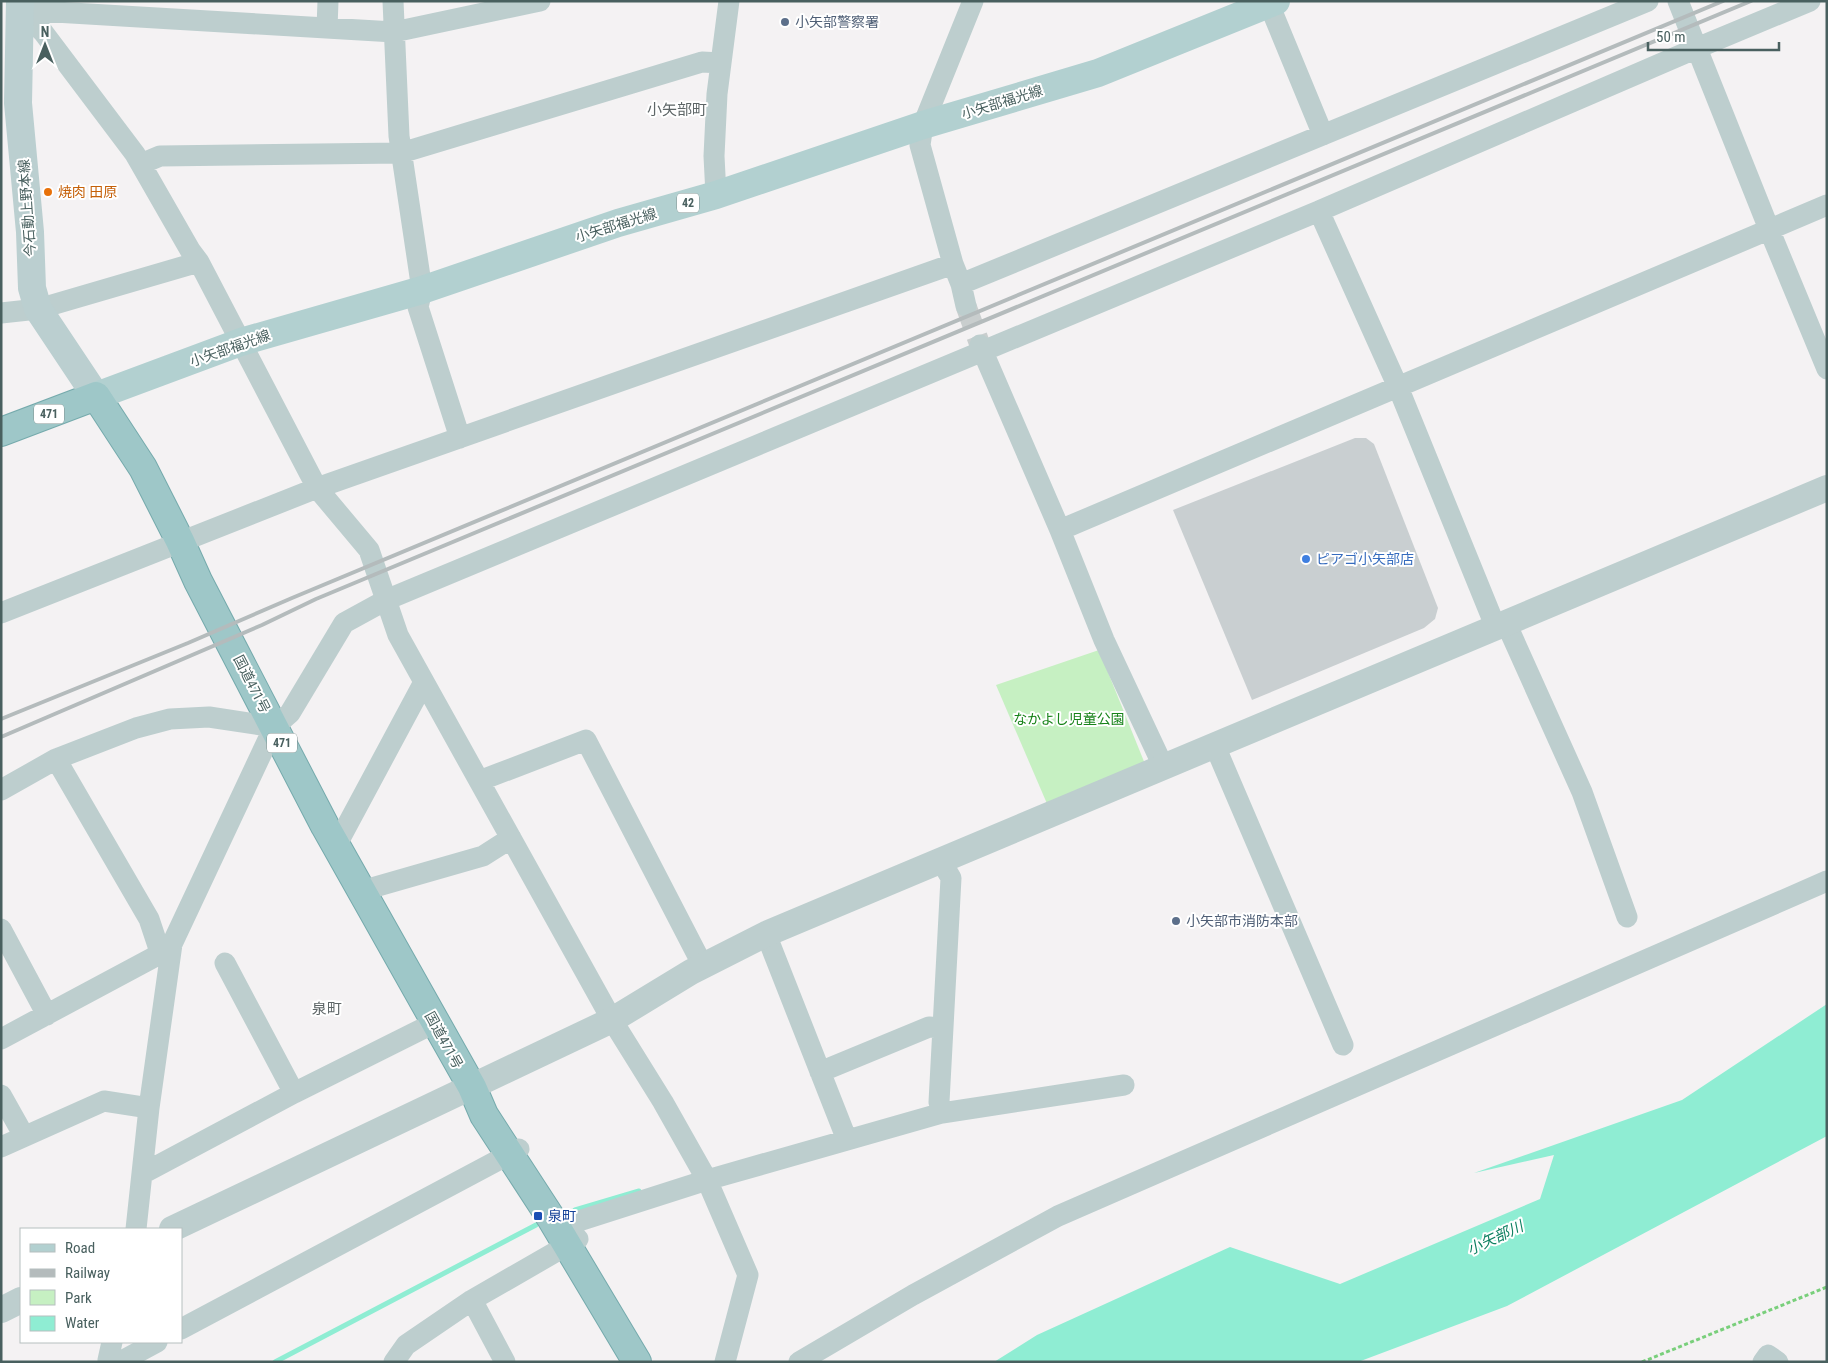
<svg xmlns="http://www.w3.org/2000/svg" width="1828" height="1363" viewBox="0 0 1828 1363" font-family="'Roboto Condensed','Noto Sans JP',sans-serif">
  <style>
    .green { fill: #c6f0c2 }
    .water { fill: #8fedd3 }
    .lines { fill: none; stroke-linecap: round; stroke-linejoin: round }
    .stream { stroke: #8fedd3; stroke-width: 5 }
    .building { fill: #c9cfd1 }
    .minor-tunnel { stroke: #c9cece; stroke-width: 21; stroke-dasharray: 21 11; stroke-linecap: butt }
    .trunk-casing { stroke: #75aaac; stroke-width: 30 }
    .path { stroke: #79cf7b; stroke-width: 3; stroke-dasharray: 4 2.5; stroke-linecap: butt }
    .minor { stroke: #bdcece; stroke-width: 21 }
    .tertiary { stroke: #bdcece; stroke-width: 26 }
    .secondary { stroke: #bbcfd0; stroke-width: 28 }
    .primary { stroke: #b2d0d0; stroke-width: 28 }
    .trunk { stroke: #9ec7c8; stroke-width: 28 }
    .rail { stroke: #b4bbbc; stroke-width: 4 }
    .service-dot { fill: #5c6f8a; stroke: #fff; stroke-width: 2 }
    .food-dot { fill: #e8710a; stroke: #fff; stroke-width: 2 }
    .shop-dot { fill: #3f7fe0; stroke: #fff; stroke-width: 2 }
    .transit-dot { fill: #1a4fb4; stroke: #fff; stroke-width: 2 }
    .labels { text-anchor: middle; stroke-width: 4; stroke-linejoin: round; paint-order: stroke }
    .shield { fill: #fff; stroke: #80908f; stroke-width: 1 }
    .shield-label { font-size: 12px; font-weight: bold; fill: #49605f }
    .service-label { font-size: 14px; fill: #4e5e75; stroke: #fff; text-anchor: start }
    .street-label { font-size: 14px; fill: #49605f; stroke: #fff }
    .food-label { font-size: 14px; fill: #c56008; stroke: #fff; text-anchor: start }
    .shop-label { font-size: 14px; fill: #366cbe; stroke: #fff; text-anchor: start }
    .park-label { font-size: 14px; fill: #178319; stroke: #fff }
    .transit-label { font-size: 14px; fill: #164399; stroke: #fff; text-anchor: start }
    .neighbourhood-label { font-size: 15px; fill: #5e6667; stroke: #fff }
    .water-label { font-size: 15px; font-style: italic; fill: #0e8061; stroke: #fff }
  </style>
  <rect width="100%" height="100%" fill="#f4f2f3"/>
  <path class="green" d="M1099 650 1145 764 1048 806 996 685Z"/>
  <path class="water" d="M1827 1004V1136L1507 1306 1358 1362H994L1037 1335 1230 1247 1340 1284 1540 1199 1554 1155 1474 1173 1682 1100Z"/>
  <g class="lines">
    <path class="stream" d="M575 1210 639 1191
      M275 1362 536 1225"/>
  </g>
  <path class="building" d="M1355 438H1366L1374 444 1438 608 1435 619 1424 628 1252 700 1173 510Z"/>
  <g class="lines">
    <path class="minor-tunnel" d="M966 306 980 345"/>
    <g class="trunk-casing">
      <path id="trunk" d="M1 432 96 396 143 468 180 541 198 581 325 826 472 1087 484 1115 551 1218 637 1362"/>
    </g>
    <path class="path" d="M1642 1362 1827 1287"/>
    <path class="minor" d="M393 1 399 136 422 290 418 307 460 438
      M1678 1 1769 229 1827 369
      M1269 4 1323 135
      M21 10 43 32 135 154 190 250 199 262 317 488 369 550 398 635 612 1020 663 1102 707 1180 748 1275 725 1362
      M21 10 394 32 540 1
      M327 28 328 1
      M141 164 160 156 401 153 702 62 721 63
      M716 195 714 156 717 94 729 1
      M961 284 1648 1
      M966 306 961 284 953 264 920 145 923 125 973 1
      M1 313 38 309 199 262
      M980 345 1060 530 1104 640 1164 768
      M1060 530 1827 205
      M1 613 317 488 953 264
      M1506 623 1582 792 1627 917
      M1496 628 1398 387 1319 211 1697 48 1810 1
      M1215 746 1343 1045
      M479 781 586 740 703 966
      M1 790 56 759 136 728 170 719 209 717 274 727
      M336 846 424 682
      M941 861 951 878 939 1102 942 1113
      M361 891 483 856 511 838
      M1 929 47 1015
      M766 934 847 1140
      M225 963 294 1093
      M1 1039 158 955V946L149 919 56 759
      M820 1072 929 1027 942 1028
      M1 1095 24 1136
      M1 1147 104 1101 149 1108
      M142 1174 294 1093 434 1023
      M557 1228 707 1180 942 1113 1124 1085
      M136 1229 149 1108 172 944 274 727 290 713 344 623 386 600 1319 211
      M472 1300 505 1362
      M181 1329 519 1149
      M110 1362 108 1360 112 1342
      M120 1362 157 1342
      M394 1362 406 1345 472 1300 578 1239
      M799 1362 913 1295 1058 1216 1827 881
      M1763 1362 1768 1355 1778 1362"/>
    <path class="tertiary" d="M172 1229 612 1020 691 972 766 934 1827 488
      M1 1310 21 1300"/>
    <path class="secondary" d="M20 1 18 103 30 232 32 288 38 309 96 396"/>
    <path class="primary" d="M96 396 241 342 422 290 618 223 716 195 923 125 1098 73 1276 1"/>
    <use href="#trunk" class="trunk"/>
    <path class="rail" d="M1 719 188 643 292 598 1723 1
      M1 737 262 625 316 599 1751 1"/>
  </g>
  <g class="service-dot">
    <circle cx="785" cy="22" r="5"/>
    <circle cx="1176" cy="921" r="5"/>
  </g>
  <circle class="food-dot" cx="48" cy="192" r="5"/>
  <circle class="shop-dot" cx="1306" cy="559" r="5"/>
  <rect class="transit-dot" x="533" y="1211" width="10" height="10" rx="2.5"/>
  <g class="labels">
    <g class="shield">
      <rect x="677" y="193.5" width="22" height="19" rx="4"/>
      <rect x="34" y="404.5" width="30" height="19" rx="4"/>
      <rect x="267" y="733.5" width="30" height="19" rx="4"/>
    </g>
    <g class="shield-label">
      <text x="688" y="207">42</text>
      <text x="49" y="418">471</text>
      <text x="282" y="747">471</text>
    </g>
    <g class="service-label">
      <text x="795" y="27">小矢部警察署</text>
      <text x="1186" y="926">小矢部市消防本部</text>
    </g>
    <g class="street-label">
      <text transform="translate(1002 102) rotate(-17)" y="5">小矢部福光線</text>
      <text transform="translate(27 208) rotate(-94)" y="5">今石動上野本線</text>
      <text transform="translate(616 225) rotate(-17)" y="5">小矢部福光線</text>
      <text transform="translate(230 348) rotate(-19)" y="5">小矢部福光線</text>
      <text transform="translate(252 684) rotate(63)" y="5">国道471号</text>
      <text transform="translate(444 1040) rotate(61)" y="5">国道471号</text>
    </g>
    <g class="food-label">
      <text x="58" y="197">焼肉 田原</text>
    </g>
    <g class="shop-label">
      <text x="1316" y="564">ピアゴ小矢部店</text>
    </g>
    <g class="park-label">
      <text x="1069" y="724">なかよし児童公園</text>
    </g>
    <g class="transit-label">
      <text x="548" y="1221">泉町</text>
    </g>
    <g class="neighbourhood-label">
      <text x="677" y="115">小矢部町</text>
      <text x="327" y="1014">泉町</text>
    </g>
    <g class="water-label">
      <text transform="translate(1495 1238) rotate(-25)" y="5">小矢部川</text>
    </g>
  </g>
  <rect width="1828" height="1363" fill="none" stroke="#49605f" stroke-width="5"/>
  <rect x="20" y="1228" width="162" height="115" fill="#ffffff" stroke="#b6bfbf"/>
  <rect x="30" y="1244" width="25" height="8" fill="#b2d0d0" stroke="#b6bfbf"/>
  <text x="65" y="1253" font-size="15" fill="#49605f">Road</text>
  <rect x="30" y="1269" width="25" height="8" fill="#b4bbbc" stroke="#b6bfbf"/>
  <text x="65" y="1278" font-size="15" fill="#49605f">Railway</text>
  <rect x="30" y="1290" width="25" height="15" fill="#c6f0c2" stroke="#b6bfbf"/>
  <text x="65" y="1303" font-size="15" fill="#49605f">Park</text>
  <rect x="30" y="1316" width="25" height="15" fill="#8fedd3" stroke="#b6bfbf"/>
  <text x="65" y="1328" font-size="15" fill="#49605f">Water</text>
  <g transform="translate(45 45)" stroke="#ffffff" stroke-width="4" paint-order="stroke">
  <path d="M0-4L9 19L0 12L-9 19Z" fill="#49605f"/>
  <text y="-8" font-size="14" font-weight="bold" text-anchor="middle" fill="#49605f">N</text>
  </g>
  <path d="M1648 42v8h131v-8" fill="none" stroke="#49605f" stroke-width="2.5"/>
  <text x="1656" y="42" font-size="15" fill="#49605f" stroke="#ffffff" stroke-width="4" paint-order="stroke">50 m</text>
</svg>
